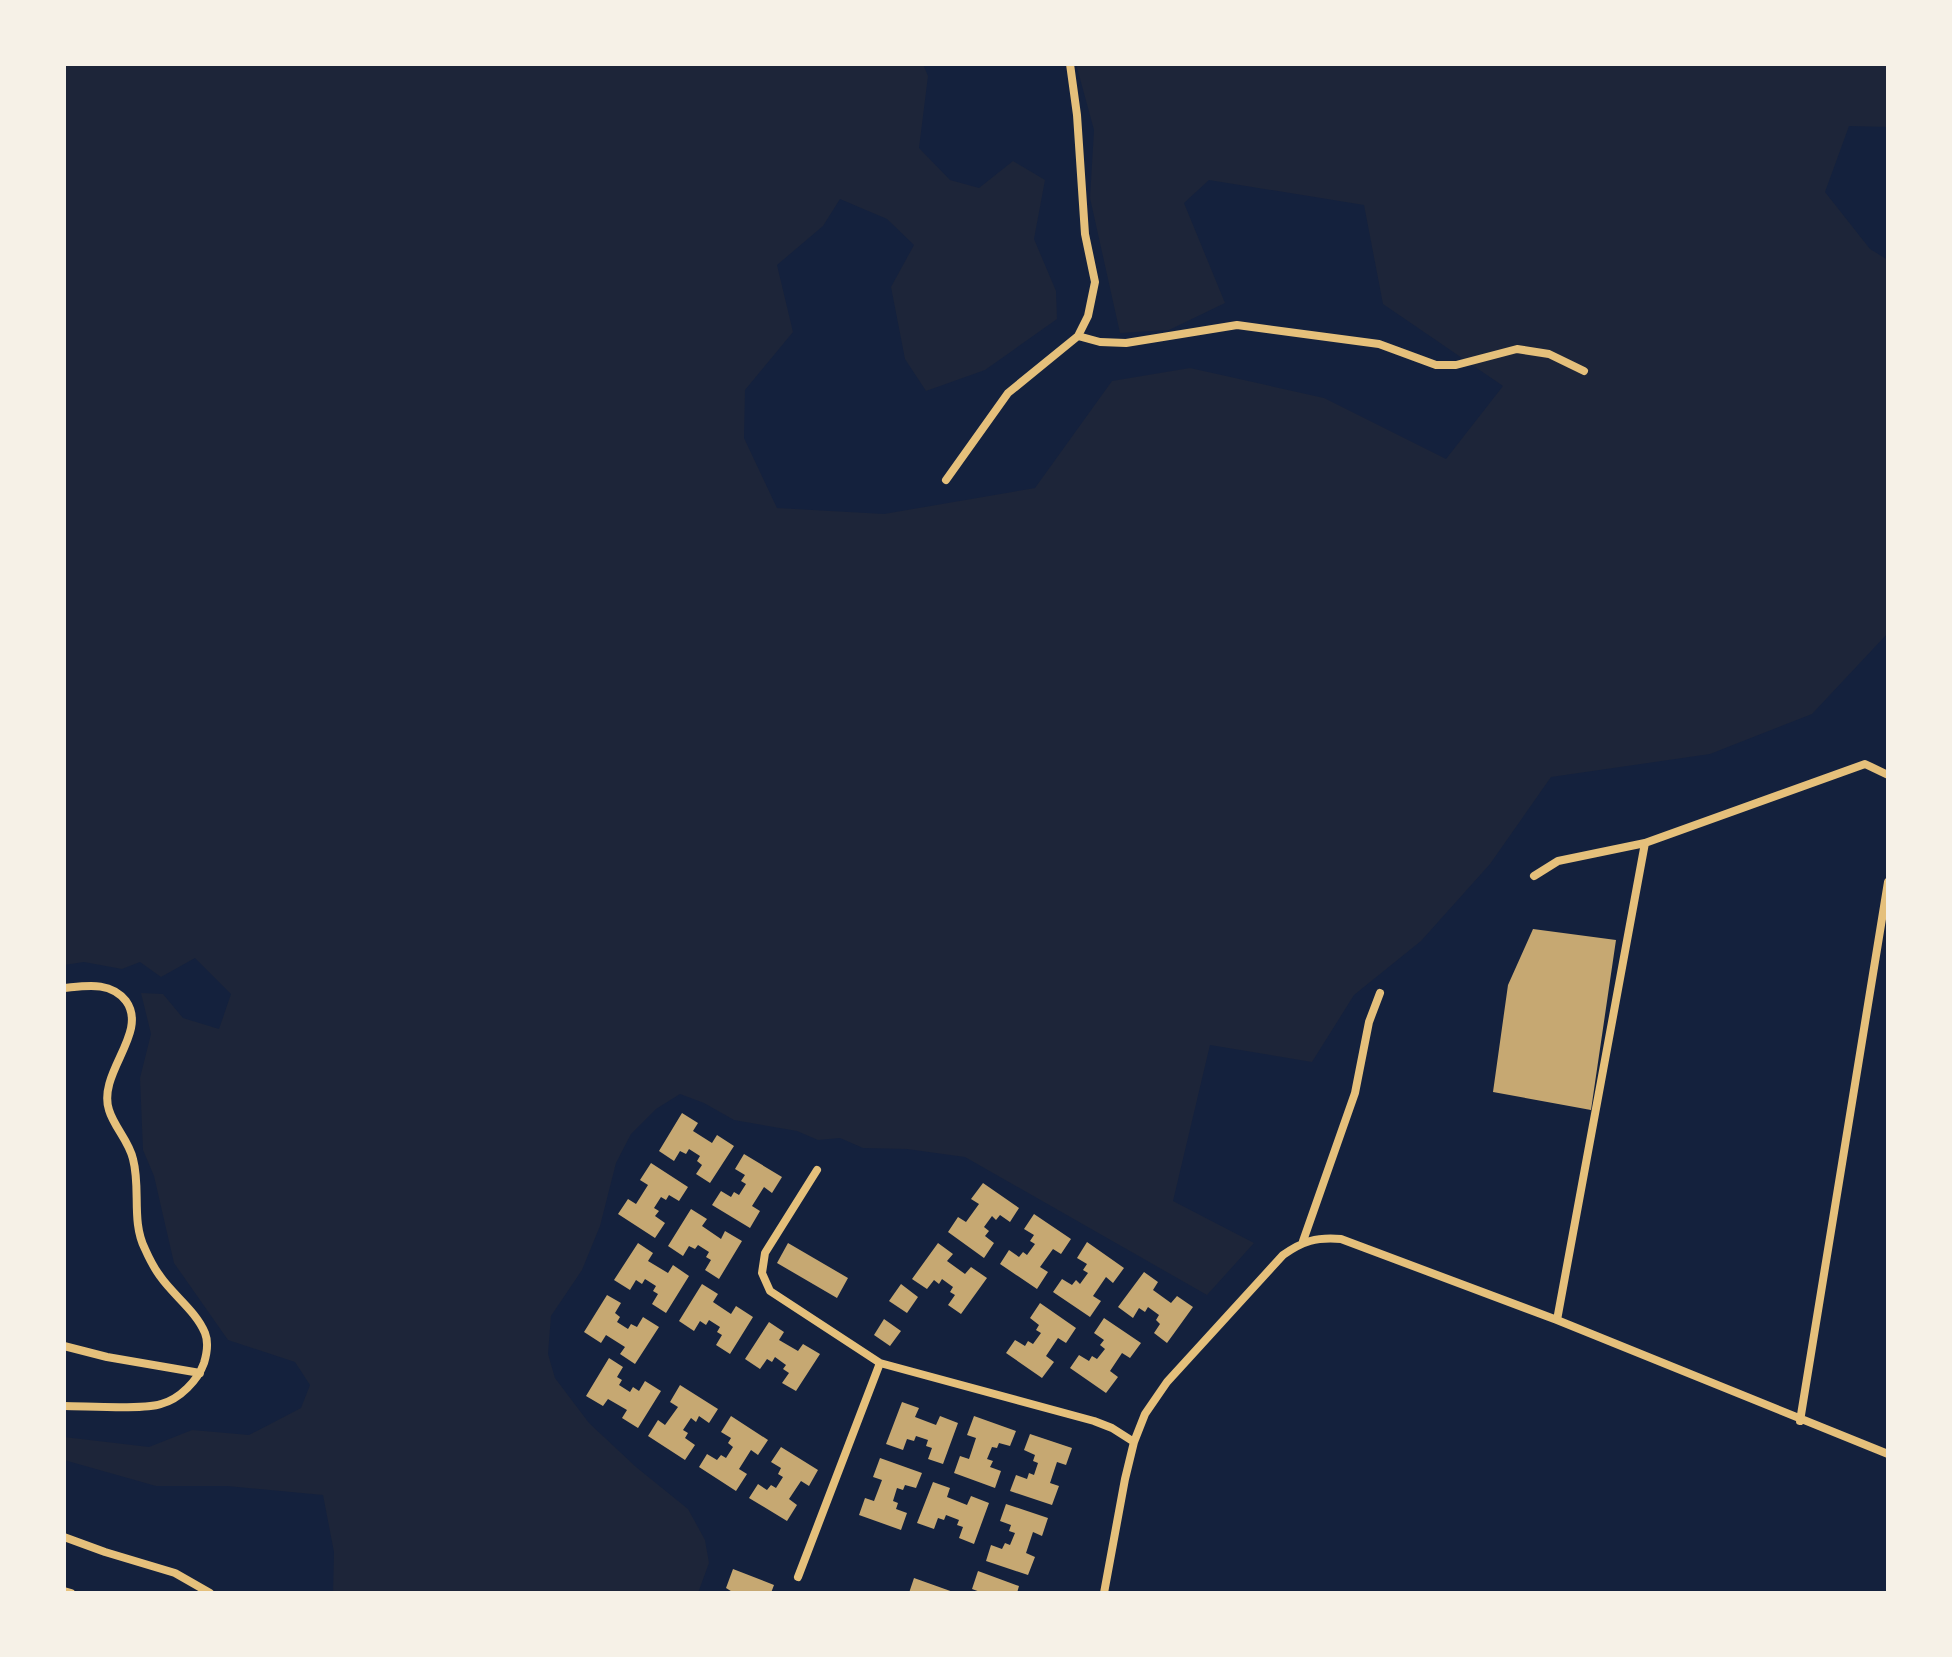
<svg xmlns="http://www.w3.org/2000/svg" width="1952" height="1657" viewBox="0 0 1952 1657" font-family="'Asap Condensed',sans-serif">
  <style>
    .green { fill: #1d2539 }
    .building { fill: #c6a872 }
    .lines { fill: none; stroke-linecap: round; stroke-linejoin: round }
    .minor { stroke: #e5c07b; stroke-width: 8 }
  </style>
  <rect width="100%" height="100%" fill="#14213d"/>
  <path class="green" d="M64 64H923L928 76 919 148 950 180 979 188 1013 161 1045 180 1034 239 1056 291 1057 319 985 370 926 391 905 359 891 287 914 245 887 219 840 199 823 226 777 265 793 332 745 390 744 438 777 508 884 514 1035 488 1112 381 1190 368 1324 398 1446 459 1503 386 1383 304 1364 205 1209 180 1184 203 1225 303 1169 330 1120 333 1090 198 1094 130 1076 64H1888V127L1849 126 1825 192 1870 249 1888 260V633L1812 714 1710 754 1551 777 1490 864 1421 941 1354 995 1312 1062 1210 1045 1173 1201 1254 1243 1207 1295 965 1157 907 1149 863 1148 840 1138 818 1140 797 1131 734 1120 704 1103 680 1094 656 1109 631 1134 616 1163 600 1226 582 1270 551 1316 548 1354 555 1378 589 1423 636 1467 688 1509 705 1540 709 1563 698 1593H333L334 1552 323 1495 227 1486H156L64 1460V1437L149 1447 192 1430 249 1435 301 1408 310 1385 295 1362 228 1340 174 1263 154 1176 143 1150 140 1078 151 1034 141 993 163 994 183 1018 219 1029 231 994 195 958 161 977 140 962 122 969 84 962 64 965Z"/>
  <path class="building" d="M1533 929 1616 940 1591 1110 1493 1092 1508 985Z
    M682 1113 698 1123 693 1131 712 1143 717 1135 734 1146 710 1183 696 1174 702 1165 697 1161 700 1156 689 1149 686 1154 680 1151 674 1161 659 1151Z
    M744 1154 782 1177 772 1193 764 1187 752 1206 760 1211 750 1228 712 1205 721 1191 731 1197 734 1192 739 1195 746 1184 741 1181 745 1175 735 1169Z
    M651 1163 688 1187 679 1201 669 1195 666 1200 661 1197 654 1208 659 1211 655 1216 665 1223 655 1238 618 1214 628 1199 636 1204 648 1185 640 1180Z
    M983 1183 1019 1208 1010 1222 1000 1215 996 1220 992 1216 984 1227 989 1231 985 1236 994 1243 984 1258 948 1232 958 1217 966 1222 979 1204 971 1199Z
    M691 1209 707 1219 702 1226 721 1239 725 1231 742 1241 719 1279 705 1270 711 1260 706 1257 709 1252 698 1245 695 1249 689 1246 683 1256 668 1246Z
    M1034 1214 1071 1239 1061 1254 1053 1249 1040 1267 1048 1272 1037 1289 1000 1264 1009 1250 1019 1257 1023 1252 1027 1255 1035 1244 1030 1241 1034 1235 1024 1229Z
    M1087 1242 1124 1268 1113 1283 1106 1277 1093 1296 1101 1301 1090 1317 1053 1292 1062 1279 1072 1285 1076 1280 1080 1284 1088 1273 1083 1270 1087 1264 1077 1258Z
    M638 1243 653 1253 648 1261 668 1273 673 1265 689 1276 666 1313 652 1304 658 1294 653 1291 656 1286 645 1279 642 1284 636 1280 630 1290 614 1280Z
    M788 1243 848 1278 837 1298 777 1263Z
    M938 1243 953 1254 947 1261 965 1274 971 1267 987 1278 961 1314 948 1305 955 1295 950 1292 953 1287 942 1279 939 1284 934 1280 927 1289 912 1279Z
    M1144 1272 1158 1282 1153 1290 1171 1303 1177 1296 1193 1307 1167 1343 1154 1333 1160 1324 1156 1320 1159 1315 1148 1307 1145 1312 1139 1308 1133 1318 1118 1307Z
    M702 1284 718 1294 713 1302 731 1314 736 1306 753 1317 730 1354 716 1345 722 1335 717 1332 720 1327 709 1320 706 1325 700 1321 694 1331 679 1321Z
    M901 1284 918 1297 907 1313 889 1301Z
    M607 1295 621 1303 615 1313 620 1317 617 1322 628 1329 631 1324 637 1327 643 1317 659 1327 635 1364 620 1354 625 1347 606 1335 601 1343 584 1332Z
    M1040 1303 1076 1328 1066 1343 1058 1338 1046 1356 1054 1362 1042 1378 1006 1353 1015 1340 1025 1346 1028 1341 1033 1344 1041 1333 1036 1330 1039 1325 1030 1318Z
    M1104 1318 1141 1343 1130 1358 1122 1353 1110 1371 1118 1377 1106 1393 1070 1368 1079 1355 1089 1361 1092 1356 1097 1359 1105 1349 1100 1345 1104 1340 1094 1333Z
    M884 1319 901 1331 890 1346 874 1335Z
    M769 1322 784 1332 779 1340 798 1351 803 1344 820 1354 796 1391 782 1383 789 1373 783 1369 786 1365 775 1357 772 1362 767 1359 760 1369 745 1359Z
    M609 1358 623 1367 617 1377 622 1380 619 1385 630 1392 633 1387 639 1391 645 1381 661 1391 638 1428 622 1418 627 1410 608 1399 603 1406 586 1396Z
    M680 1385 718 1409 709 1423 699 1416 696 1422 691 1418 683 1430 688 1433 685 1438 695 1445 685 1460 648 1436 658 1420 665 1425 678 1407 670 1402Z
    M902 1402 919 1408 915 1417 936 1425 940 1416 958 1423 943 1464 928 1459 932 1448 926 1446 928 1440 916 1436 914 1441 907 1439 903 1450 886 1444Z
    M731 1416 768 1440 758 1455 751 1450 739 1469 747 1474 736 1491 699 1467 707 1454 717 1460 721 1455 726 1458 733 1447 728 1443 731 1438 721 1432Z
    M974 1416 1016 1431 1010 1446 999 1443 997 1448 992 1447 987 1459 993 1461 990 1467 1001 1471 995 1488 954 1473 960 1456 969 1459 976 1438 967 1435Z
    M1030 1434 1072 1448 1066 1465 1057 1462 1050 1483 1059 1486 1052 1505 1010 1491 1016 1475 1027 1479 1029 1473 1034 1475 1038 1463 1033 1461 1035 1455 1024 1450Z
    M781 1447 818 1470 809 1486 801 1481 789 1499 797 1505 787 1521 749 1498 758 1484 767 1490 771 1485 776 1488 783 1477 778 1474 781 1468 771 1462Z
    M880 1458 922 1473 916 1488 905 1485 903 1490 897 1488 893 1501 898 1503 896 1509 907 1513 901 1530 859 1515 865 1498 874 1501 882 1480 873 1477Z
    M933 1482 950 1488 947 1497 967 1505 971 1496 989 1503 974 1544 959 1538 963 1527 957 1525 959 1520 946 1515 944 1520 938 1518 934 1529 917 1523Z
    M1006 1504 1048 1518 1042 1536 1033 1532 1026 1553 1035 1557 1028 1575 986 1561 991 1545 1002 1549 1005 1543 1010 1545 1015 1533 1009 1531 1011 1525 1000 1521Z
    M733 1569 774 1585 771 1593H734L726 1588Z
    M978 1571 1019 1586 1017 1593H983L972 1589Z
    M914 1578 956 1593H909Z"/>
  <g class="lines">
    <path class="minor" d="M1078 336 1100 342 1126 343 1237 325 1379 344 1436 365H1456L1517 349 1549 354 1584 371
      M946 480 1008 393 1078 336 1088 316 1095 282 1085 234 1077 115 1070 64
      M1534 876 1558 861 1645 843 1865 764 1888 775
      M64 988C86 986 110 981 126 1001 149 1033 97 1073 109 1110 114 1127 129 1141 133 1159 141 1189 131 1221 145 1249 149 1258 154 1268 160 1276 173 1295 196 1311 205 1333 209 1343 207 1353 204 1363 198 1380 180 1399 161 1404 143 1410 86 1406 64 1406
      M817 1170 765 1253 762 1273 770 1291 880 1363 1094 1421 1112 1428 1134 1442
      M1303 1241 1355 1093 1369 1022 1380 993
      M1557 1320 1645 843
      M64 1346 107 1357 200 1373
      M1800 1421 1888 882
      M64 1537 105 1552 175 1573 210 1593
      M798 1577 880 1363
      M64 1591 71 1593
      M1104 1593 1125 1479 1134 1442 1145 1414 1167 1382 1283 1255C1303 1241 1316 1237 1341 1239L1557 1320 1888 1454"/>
  </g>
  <rect width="1952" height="1657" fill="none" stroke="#f6f1e7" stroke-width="132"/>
</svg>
